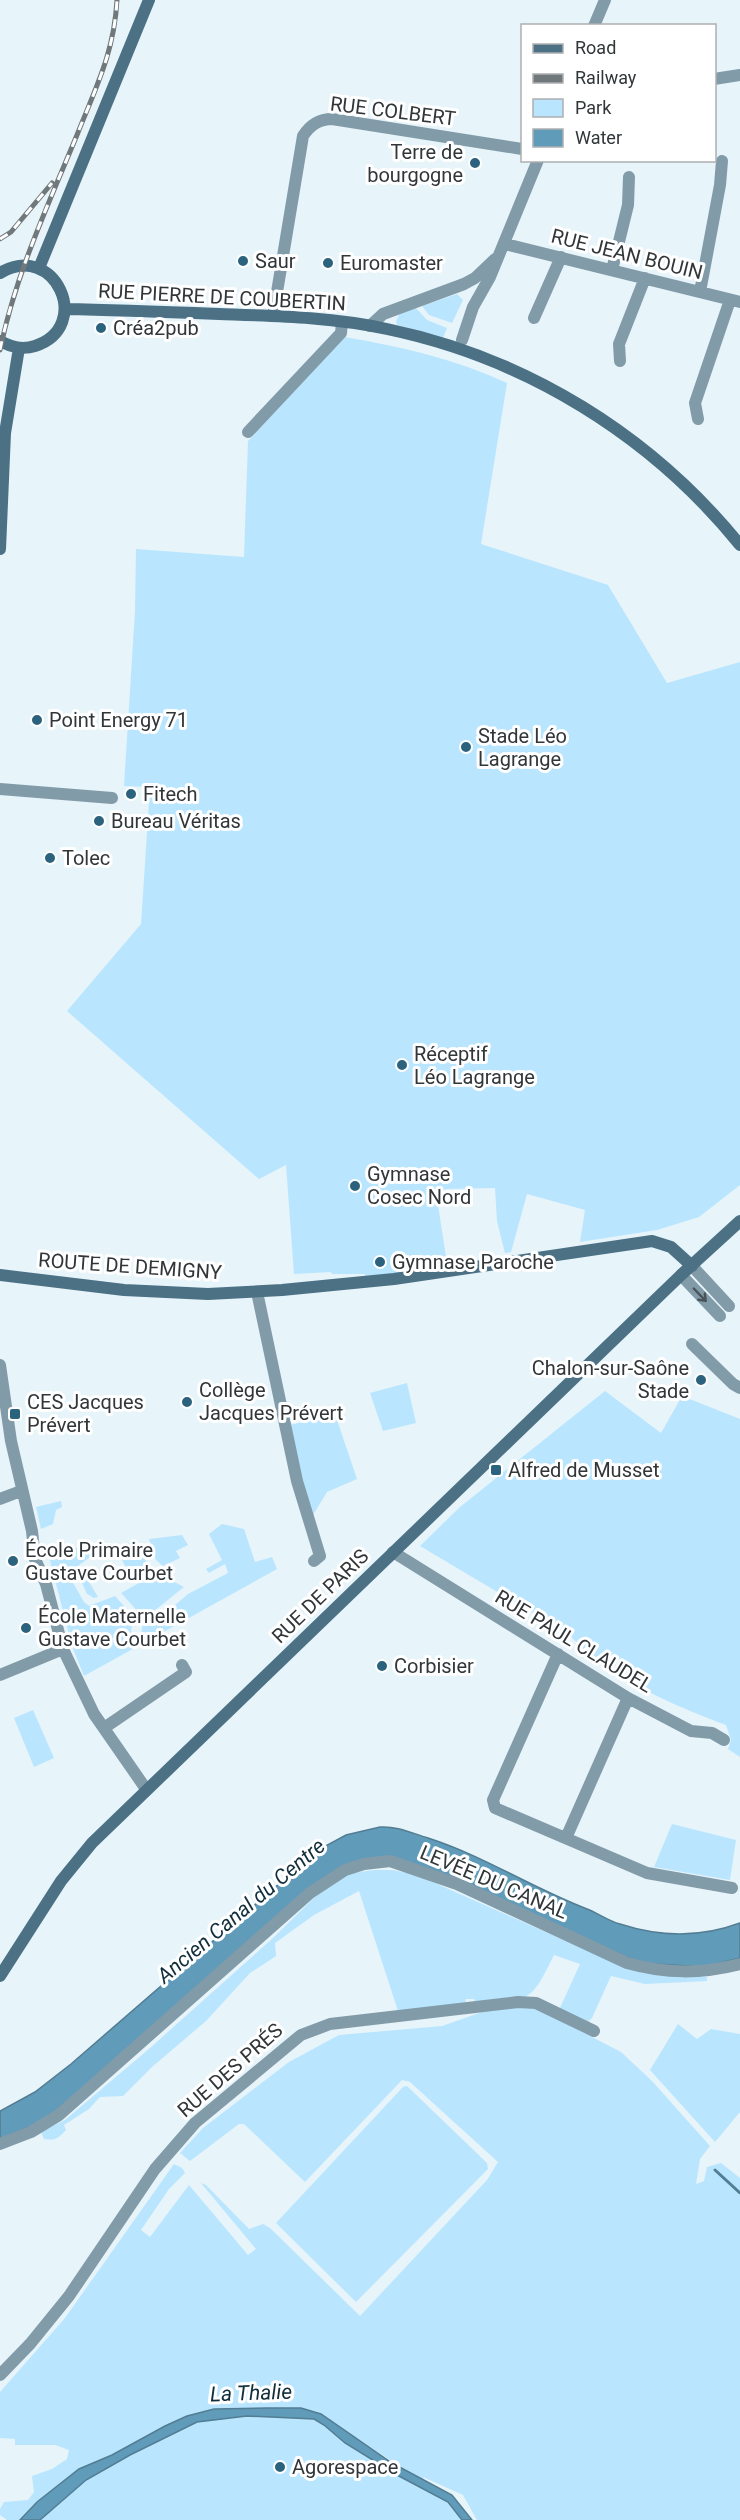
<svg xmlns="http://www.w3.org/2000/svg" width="740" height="2520" viewBox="0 0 740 2520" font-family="Roboto,sans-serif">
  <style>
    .green { fill: #b9e6fe }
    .water { fill: #609bba; stroke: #527d93; stroke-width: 1.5 }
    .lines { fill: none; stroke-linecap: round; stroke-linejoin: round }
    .stream { stroke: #527d93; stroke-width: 3 }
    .street { stroke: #829ba8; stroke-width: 12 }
    .secondary { stroke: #4c7185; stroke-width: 12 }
    .rail-casing { stroke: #70787c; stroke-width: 5 }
    .rail { stroke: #fff; stroke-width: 3; stroke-dasharray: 9; stroke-linecap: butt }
    .oneway { stroke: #49545a }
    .poi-dot { fill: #2b627d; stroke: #fff; stroke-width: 2 }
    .labels { text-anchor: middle; stroke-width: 6; stroke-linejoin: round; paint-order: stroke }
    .street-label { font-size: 20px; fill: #313639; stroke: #fff }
    .poi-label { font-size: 20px; fill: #313639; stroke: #fff; text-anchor: start }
    .water-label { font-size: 21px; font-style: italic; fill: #112e3c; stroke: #fff }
  </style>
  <rect width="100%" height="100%" fill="#e7f4fa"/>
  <path class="green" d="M457 294 463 300 452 323 429 315 422 306Z
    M415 307 427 320 447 328 443 338 397 325 396 321 400 313Z
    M345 337C402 347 455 359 507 383L481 544 608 585 667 683 740 662V1185L699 1217 657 1230 580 1242 585 1210 527 1194 511 1252 505 1253 497 1221 495 1188 447 1189 436 1192 447 1263 397 1273 365 1277V1274H332L331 1272 294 1274 286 1165 259 1179 67 1011 141 924 150 787 124 786 135 611 136 549 244 557 248 441Z
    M407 1383 416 1423 383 1431 370 1393Z
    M605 1391 661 1433 682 1396 740 1419V1757L728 1749 731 1740 726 1725C669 1704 611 1678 568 1634L420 1546 460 1507Z
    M335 1414 357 1479 327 1492 313 1515 301 1477 290 1425Z
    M61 1501 62 1507 56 1510 53 1524 41 1529 36 1507Z
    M222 1524 244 1529 255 1562 272 1557 277 1569 84 1676 72 1646 46 1545 57 1544 61 1549 87 1547 93 1555 79 1565 98 1597 94 1598 87 1594 75 1568 68 1574 84 1602 89 1606 115 1596 133 1616 131 1633 141 1634 143 1624 154 1623 188 1594 228 1573 225 1564 209 1573 206 1569 222 1560 209 1534Z
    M182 1535 188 1545 176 1551 180 1558 163 1566 156 1560 149 1539Z
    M136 1541C142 1550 148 1559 145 1569L136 1575 129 1573 115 1547Z
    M157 1573 184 1587 154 1611 141 1615 121 1593Z
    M33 1710 54 1758 34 1767 14 1718Z
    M672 1824 736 1840 730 1880 654 1867Z
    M374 1870H393L417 1875 629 1969 643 1973 707 1977V1981L645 1984 611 1976 592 2018 587 2023 559 2010 580 1964 554 1955C529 2006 530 1998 476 2004L474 1999H466L465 2004 398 2011 359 1891 314 1915 275 1943 276 1956 250 1973 206 2021 152 2067 123 2096 100 2097 89 2109 64 2125 66 2130C59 2138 55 2141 44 2139L41 2132 65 2120 150 2048 273 1938 316 1896 346 1874Z
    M518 2006 538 2009 621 2052 652 2081 710 2146 700 2159 696 2184 704 2181 707 2167 721 2163 740 2178V2520H477L463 2495 423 2477 425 2482 419 2479 317 2412 300 2408 214 2409 187 2416 165 2426 112 2455 79 2469 37 2502 20 2520H7L0 2515V2509L4 2502 28 2500 34 2492 32 2476 52 2469 67 2459 69 2450 55 2445H15V2439L0 2438V2392L65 2318 174 2164 182 2168 185 2173 169 2189 141 2230 150 2237 189 2185 248 2255 256 2249 201 2183 206 2185 249 2229 263 2224 270 2228 360 2316 487 2180 498 2162 410 2082 402 2080 305 2182 244 2124H239L190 2161 180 2153 203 2128 289 2062 339 2035 442 2026 485 2011Z
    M678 2024 697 2039 711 2029 740 2034V2112L715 2142 650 2070Z
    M407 2086 487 2163 488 2169 356 2302 276 2223 403 2087Z
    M247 2416 314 2419 324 2425 345 2443 397 2475 448 2502 462 2520H40L86 2480 130 2455 197 2422Z"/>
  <path class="water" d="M380 1827C398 1826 411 1833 428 1838 484 1856 532 1888 587 1909 598 1913 608 1921 620 1924 660 1937 700 1938 740 1923V1958L703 1967 640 1963 417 1865 354 1862 47 2120 0 2139V2111L35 2092 71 2064 318 1850 346 1835Z
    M267 2408H301L321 2414 392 2463 452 2495 472 2520H462L448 2502 397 2475 345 2443 324 2425 314 2419 247 2416 197 2422 130 2455 86 2480 40 2520H20L37 2502 79 2469 112 2455 165 2426 187 2416 214 2409Z"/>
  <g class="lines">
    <path class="stream" d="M715 2170 740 2193"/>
    <path class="street" d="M594 26 605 0
      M714 79 740 75
      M505 244 740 302
      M612 270 628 205 629 177
      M700 292 720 185 722 161
      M273 316 303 136C310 125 319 119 332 119L522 149
      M534 318 561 257
      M370 326 383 314 464 284 475 278 495 259
      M462 340 473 307 490 277 538 160
      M620 361 619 344 645 278
      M698 419 695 403 730 300
      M248 432 341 333 342 322
      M0 789 112 798
      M692 1266 729 1306
      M681 1275 720 1316
      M257 1292 297 1481 320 1556 314 1561
      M692 1344 733 1384 740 1388
      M0 1365 11 1441 32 1531 35 1559 46 1584 63 1649 94 1714 146 1789
      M0 1499 21 1491
      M393 1552 628 1698 691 1731 712 1733 724 1740
      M558 1654 493 1800 495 1808 647 1873 732 1888
      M0 1675 63 1649
      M104 1728 186 1672 182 1665
      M566 1838 628 1698
      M0 2144 31 2132 59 2115 310 1893 345 1870 364 1864 390 1861 457 1884 627 1963C666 1974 701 1974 740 1964
      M0 2375 30 2344 69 2296 155 2169 195 2123 301 2035 330 2024 518 2002 536 2003 594 2031"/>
    <path class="secondary" d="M39 268 149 0
      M0 273C55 240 94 327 35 346 23 350 10 347 0 341
      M65 309C116 310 168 312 219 314 275 316 332 317 387 329 526 358 651 435 740 545
      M0 549 5 433 19 348
      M0 1275 124 1290 208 1294 282 1290 394 1279 652 1241 671 1247 692 1266
      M0 1976 61 1881 92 1843 681 1275 740 1221"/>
    <g class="rail-casing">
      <path id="rail" d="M0 239 11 232 52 183
        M0 350C15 276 48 205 77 135 96 87 114 53 117 0"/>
    </g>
    <use href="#rail" class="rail"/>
  </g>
  <defs><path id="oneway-shaft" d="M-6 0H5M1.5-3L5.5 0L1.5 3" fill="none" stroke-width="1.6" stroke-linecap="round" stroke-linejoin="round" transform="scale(1.5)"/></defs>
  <use class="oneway" href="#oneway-shaft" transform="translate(700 1295) rotate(46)"/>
  <g class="poi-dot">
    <circle cx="475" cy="163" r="6"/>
    <circle cx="243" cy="261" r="6"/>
    <circle cx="328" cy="263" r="6"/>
    <circle cx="101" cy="328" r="6"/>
    <circle cx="37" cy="720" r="6"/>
    <circle cx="466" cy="747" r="6"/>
    <circle cx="131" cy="794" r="6"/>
    <circle cx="99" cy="821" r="6"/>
    <circle cx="50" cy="858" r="6"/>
    <circle cx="402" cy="1065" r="6"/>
    <circle cx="355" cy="1186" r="6"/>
    <circle cx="380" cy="1262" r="6"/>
    <circle cx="701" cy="1380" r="6"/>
    <circle cx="187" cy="1402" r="6"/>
    <rect x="9" y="1408" width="12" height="12" rx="3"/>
    <rect x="490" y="1464" width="12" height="12" rx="3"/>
    <circle cx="13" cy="1561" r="6"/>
    <circle cx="26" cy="1628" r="6"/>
    <circle cx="382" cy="1666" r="6"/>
    <circle cx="280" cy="2467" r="6"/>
  </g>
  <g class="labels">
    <g class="street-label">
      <text transform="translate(393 111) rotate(7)" y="7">RUE COLBERT</text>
      <text transform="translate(627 254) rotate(14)" y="7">RUE JEAN BOUIN</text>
      <text transform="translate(222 297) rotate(3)" y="7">RUE PIERRE DE COUBERTIN</text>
      <text transform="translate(130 1266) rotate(4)" y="7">ROUTE DE DEMIGNY</text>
      <text transform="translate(320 1596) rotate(-44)" y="7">RUE DE PARIS</text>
      <text transform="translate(574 1641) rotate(31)" y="7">RUE PAUL CLAUDEL</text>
      <text transform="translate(494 1882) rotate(23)" y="7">LEVÉE DU CANAL</text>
      <text transform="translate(230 2070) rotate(-41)" y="7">RUE DES PRÉS</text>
    </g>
    <g class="poi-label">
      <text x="463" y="159" text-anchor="end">Terre de<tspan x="463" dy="23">bourgogne</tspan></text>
      <text x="255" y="268">Saur</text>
      <text x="340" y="270">Euromaster</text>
      <text x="113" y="335">Créa2pub</text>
      <text x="49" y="727">Point Energy 71</text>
      <text x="478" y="743">Stade Léo<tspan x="478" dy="23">Lagrange</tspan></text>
      <text x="143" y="801">Fitech</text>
      <text x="111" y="828">Bureau Véritas</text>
      <text x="62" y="865">Tolec</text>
      <text x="414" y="1061">Réceptif<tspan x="414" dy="23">Léo Lagrange</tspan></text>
      <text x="367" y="1181">Gymnase<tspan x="367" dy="23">Cosec Nord</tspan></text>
      <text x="392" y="1269">Gymnase Paroche</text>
      <text x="689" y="1375" text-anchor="end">Chalon-sur-Saône<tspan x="689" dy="23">Stade</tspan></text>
      <text x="199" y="1397">Collège<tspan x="199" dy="23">Jacques Prévert</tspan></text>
      <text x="27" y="1409">CES Jacques<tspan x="27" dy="23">Prévert</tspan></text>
      <text x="508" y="1477">Alfred de Musset</text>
      <text x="25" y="1557">École Primaire<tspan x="25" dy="23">Gustave Courbet</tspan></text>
      <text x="38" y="1623">École Maternelle<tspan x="38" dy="23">Gustave Courbet</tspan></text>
      <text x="394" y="1673">Corbisier</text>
      <text x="292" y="2474">Agorespace</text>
    </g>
    <g class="water-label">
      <text transform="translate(241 1911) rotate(-40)" y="7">Ancien Canal du Centre</text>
      <text transform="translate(251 2393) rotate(-2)" y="7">La Thalie</text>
    </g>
  </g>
  <rect x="521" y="24" width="195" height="138" fill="#ffffff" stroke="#adafb0" stroke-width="1.5"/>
  <rect x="533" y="44" width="30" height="9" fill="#4c7185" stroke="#adafb0" stroke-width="1.5"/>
  <text x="575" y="54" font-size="18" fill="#313639">Road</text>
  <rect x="533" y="74" width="30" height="9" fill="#70787c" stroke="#adafb0" stroke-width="1.5"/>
  <text x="575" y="84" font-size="18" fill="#313639">Railway</text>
  <rect x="533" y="99" width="30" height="18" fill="#b9e6fe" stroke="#adafb0" stroke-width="1.5"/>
  <text x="575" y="114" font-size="18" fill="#313639">Park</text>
  <rect x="533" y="129" width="30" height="18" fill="#609bba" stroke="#adafb0" stroke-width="1.5"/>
  <text x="575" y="144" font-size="18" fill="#313639">Water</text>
</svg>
